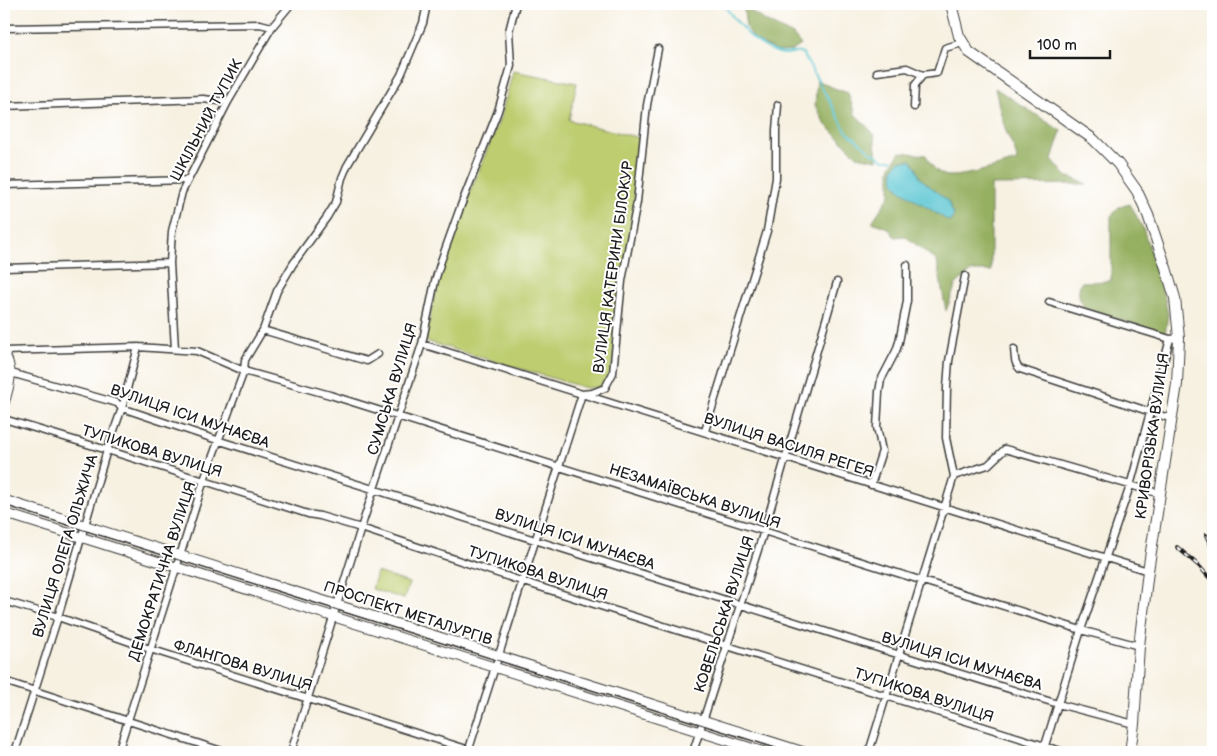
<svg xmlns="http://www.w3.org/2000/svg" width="1217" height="756" viewBox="0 0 1217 756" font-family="'Balsamiq Sans',sans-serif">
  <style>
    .green { fill: #bdcd70; stroke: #6c7446 }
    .forest { fill: #96b062; stroke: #59663f }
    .water { fill: #5ac6d2; stroke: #3b7177 }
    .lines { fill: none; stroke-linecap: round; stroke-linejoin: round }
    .stream { stroke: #5ac6d2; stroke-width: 2 }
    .street-casing { stroke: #3d3c3a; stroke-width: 9 }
    .secondary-casing { stroke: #3d3c3a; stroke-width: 11 }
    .primary-casing { stroke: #3d3c3a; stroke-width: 12 }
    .street { stroke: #fff; stroke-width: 6 }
    .secondary { stroke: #fff; stroke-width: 9 }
    .primary { stroke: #fff; stroke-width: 10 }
    .tram { stroke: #1c1c1c; stroke-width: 1 }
    .rail-casing { stroke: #1c1c1c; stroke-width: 4 }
    .rail { stroke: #fff; stroke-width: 2; stroke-dasharray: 5.5; stroke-linecap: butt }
    .labels { text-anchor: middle; stroke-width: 4; stroke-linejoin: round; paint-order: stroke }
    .street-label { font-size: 15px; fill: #1c1c1c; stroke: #fff }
  </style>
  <rect width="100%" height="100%" fill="#fff"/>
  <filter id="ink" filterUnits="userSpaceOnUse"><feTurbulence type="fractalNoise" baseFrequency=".02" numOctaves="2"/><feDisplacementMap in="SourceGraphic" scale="10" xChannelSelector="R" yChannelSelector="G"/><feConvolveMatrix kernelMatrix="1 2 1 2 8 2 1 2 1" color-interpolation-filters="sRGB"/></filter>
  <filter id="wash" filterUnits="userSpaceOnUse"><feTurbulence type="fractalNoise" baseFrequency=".0096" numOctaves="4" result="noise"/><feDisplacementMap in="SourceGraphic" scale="20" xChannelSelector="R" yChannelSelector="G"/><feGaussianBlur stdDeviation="1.12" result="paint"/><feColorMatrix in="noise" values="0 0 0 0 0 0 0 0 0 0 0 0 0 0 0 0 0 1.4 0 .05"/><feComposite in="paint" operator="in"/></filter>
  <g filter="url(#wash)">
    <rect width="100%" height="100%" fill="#f7f1e2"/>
    <path class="green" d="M513 71 577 83 569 120 640 138 634 209 611 376 601 387 586 388 425 341 437 282 461 214 501 116Z
      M377 572 409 583 404 599 372 589Z"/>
    <path class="forest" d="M743 5 763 20 793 35 801 45 792 51 778 52 755 40 746 27Z
      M817 80 834 88 848 93 855 114 874 134 877 160 857 156 825 124 815 105Z
      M995 88 1061 131 1052 159 1066 176 1087 184 991 185V271H972L956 284 946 311 937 261 905 236 895 237 888 228 872 222 890 195V168L900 152 926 155C930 163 934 171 944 175 956 180 1002 165 1017 161 1016 149 1010 142 1006 131 1001 117 998 102 995 88Z
      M1130 204 1143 228 1165 299 1168 315 1165 334 1084 308C1079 299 1077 292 1081 282L1111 281V216L1119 207Z"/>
    <path class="water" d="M911 160 916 167 920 178 948 201 954 215 950 222 900 190 894 182 893 169 899 161Z"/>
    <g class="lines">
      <path class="stream" d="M723 4C738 24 754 46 779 53 788 56 792 50 803 54L846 131 870 151 884 160H892"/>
    </g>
  </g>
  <g filter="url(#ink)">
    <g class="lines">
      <g class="street-casing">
        <path id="street" d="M4 28 260 24 272 27
          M877 72 907 68 923 75
          M4 106 203 99 228 102
          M914 107 915 85 923 75 937 73 945 48 962 43
          M4 185 188 180
          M4 268 170 263
          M1049 302 1170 339
          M263 330 367 361 378 354
          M422 344 1148 571
          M175 349 170 263 172 231 182 192 228 102 272 27 291 4
          M1014 349C1015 357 1014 364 1020 369L1172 419
          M4 351 138 347 197 351 244 371 330 395 923 581 1081 630 1139 646
          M11 373 117 403 122 408 217 440 900 655 1058 704 1134 724
          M4 419 107 450 308 514 320 516 361 528 521 581 1064 752
          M705 431 767 231 776 178V130L778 105
          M954 476 988 465 1005 449 1161 494
          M871 485 882 451 877 427 879 392 881 380 896 351 899 342 907 301V265
          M4 601 58 617 150 649 476 752
          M4 681 225 752
          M15 752 58 617 107 450 122 408 138 347
          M118 752 204 480 244 371 245 360 263 330 277 291 293 264 327 217 336 202 342 178 347 166 401 75 423 23 427 4
          M291 752 361 528 422 344 435 281 441 261 460 208 498 111 511 66 509 31 516 4
          M468 752 582 394 592 393 605 388 613 373 622 281 637 202 647 105 658 49
          M693 752 764 531 837 282
          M869 752 954 476 946 438 947 387 949 361 965 276
          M1043 752 1081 630 1130 486 1170 339 1179 338"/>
      </g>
      <g class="secondary-casing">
        <path id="secondary" d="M4 353C14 370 10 385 4 403
          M4 500 804 752
          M4 513 764 752"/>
      </g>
      <g class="primary-casing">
        <path id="primary" d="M951 4 959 36 969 52 1093 139 1118 164 1137 191 1148 215 1166 268 1175 298 1179 338 1177 384 1148 571 1139 646 1134 724 1130 752"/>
      </g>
      <use href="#street" class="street"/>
      <use href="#secondary" class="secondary"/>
      <use href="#primary" class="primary"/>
      <path class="tram" d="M4 505 789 752"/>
      <g class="rail-casing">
        <path id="rail" d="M1206 535 1213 549
          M1177 547 1199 566 1213 582"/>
      </g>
      <use href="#rail" class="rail"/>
    </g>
  </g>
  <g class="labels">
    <g class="street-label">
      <text transform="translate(206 120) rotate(-62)" y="5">ШКІЛЬНИЙ ТУПИК</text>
      <text transform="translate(613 267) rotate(-82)" y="5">ВУЛИЦЯ КАТЕРИНИ БІЛОКУР</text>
      <text transform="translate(392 389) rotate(-73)" y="5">СУМСЬКА ВУЛИЦЯ</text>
      <text transform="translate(190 416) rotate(19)" y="5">ВУЛИЦЯ ІСИ МУНАЄВА</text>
      <text transform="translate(1152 436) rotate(-82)" y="5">КРИВОРІЗЬКА ВУЛИЦЯ</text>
      <text transform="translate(789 445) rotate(18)" y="5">ВУЛИЦЯ ВАСИЛЯ РЕГЕЯ</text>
      <text transform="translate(152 451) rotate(17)" y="5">ТУПИКОВА ВУЛИЦЯ</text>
      <text transform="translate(695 496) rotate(18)" y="5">НЕЗАМАЇВСЬКА ВУЛИЦЯ</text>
      <text transform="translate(575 539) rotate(18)" y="5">ВУЛИЦЯ ІСИ МУНАЄВА</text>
      <text transform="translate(65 546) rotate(-73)" y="5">ВУЛИЦЯ ОЛЕГА ОЛЬЖИЧА</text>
      <text transform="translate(162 571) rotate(-72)" y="5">ДЕМОКРАТИЧНА ВУЛИЦЯ</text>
      <text transform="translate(538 573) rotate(18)" y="5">ТУПИКОВА ВУЛИЦЯ</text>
      <text transform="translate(408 613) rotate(18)" y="5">ПРОСПЕКТ МЕТАЛУРГІВ</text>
      <text transform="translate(724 614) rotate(-72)" y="5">КОВЕЛЬСЬКА ВУЛИЦЯ</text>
      <text transform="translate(962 661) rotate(17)" y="5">ВУЛИЦЯ ІСИ МУНАЄВА</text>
      <text transform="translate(243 665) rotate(17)" y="5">ФЛАНГОВА ВУЛИЦЯ</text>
      <text transform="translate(924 695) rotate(18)" y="5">ТУПИКОВА ВУЛИЦЯ</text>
    </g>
  </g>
  <rect width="1217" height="756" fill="none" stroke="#fff" stroke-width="20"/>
  <path d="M1030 50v8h80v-8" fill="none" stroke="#1c1c1c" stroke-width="2.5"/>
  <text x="1037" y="50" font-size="15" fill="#1c1c1c" stroke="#ffffff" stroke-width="4" paint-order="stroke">100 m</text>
</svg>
